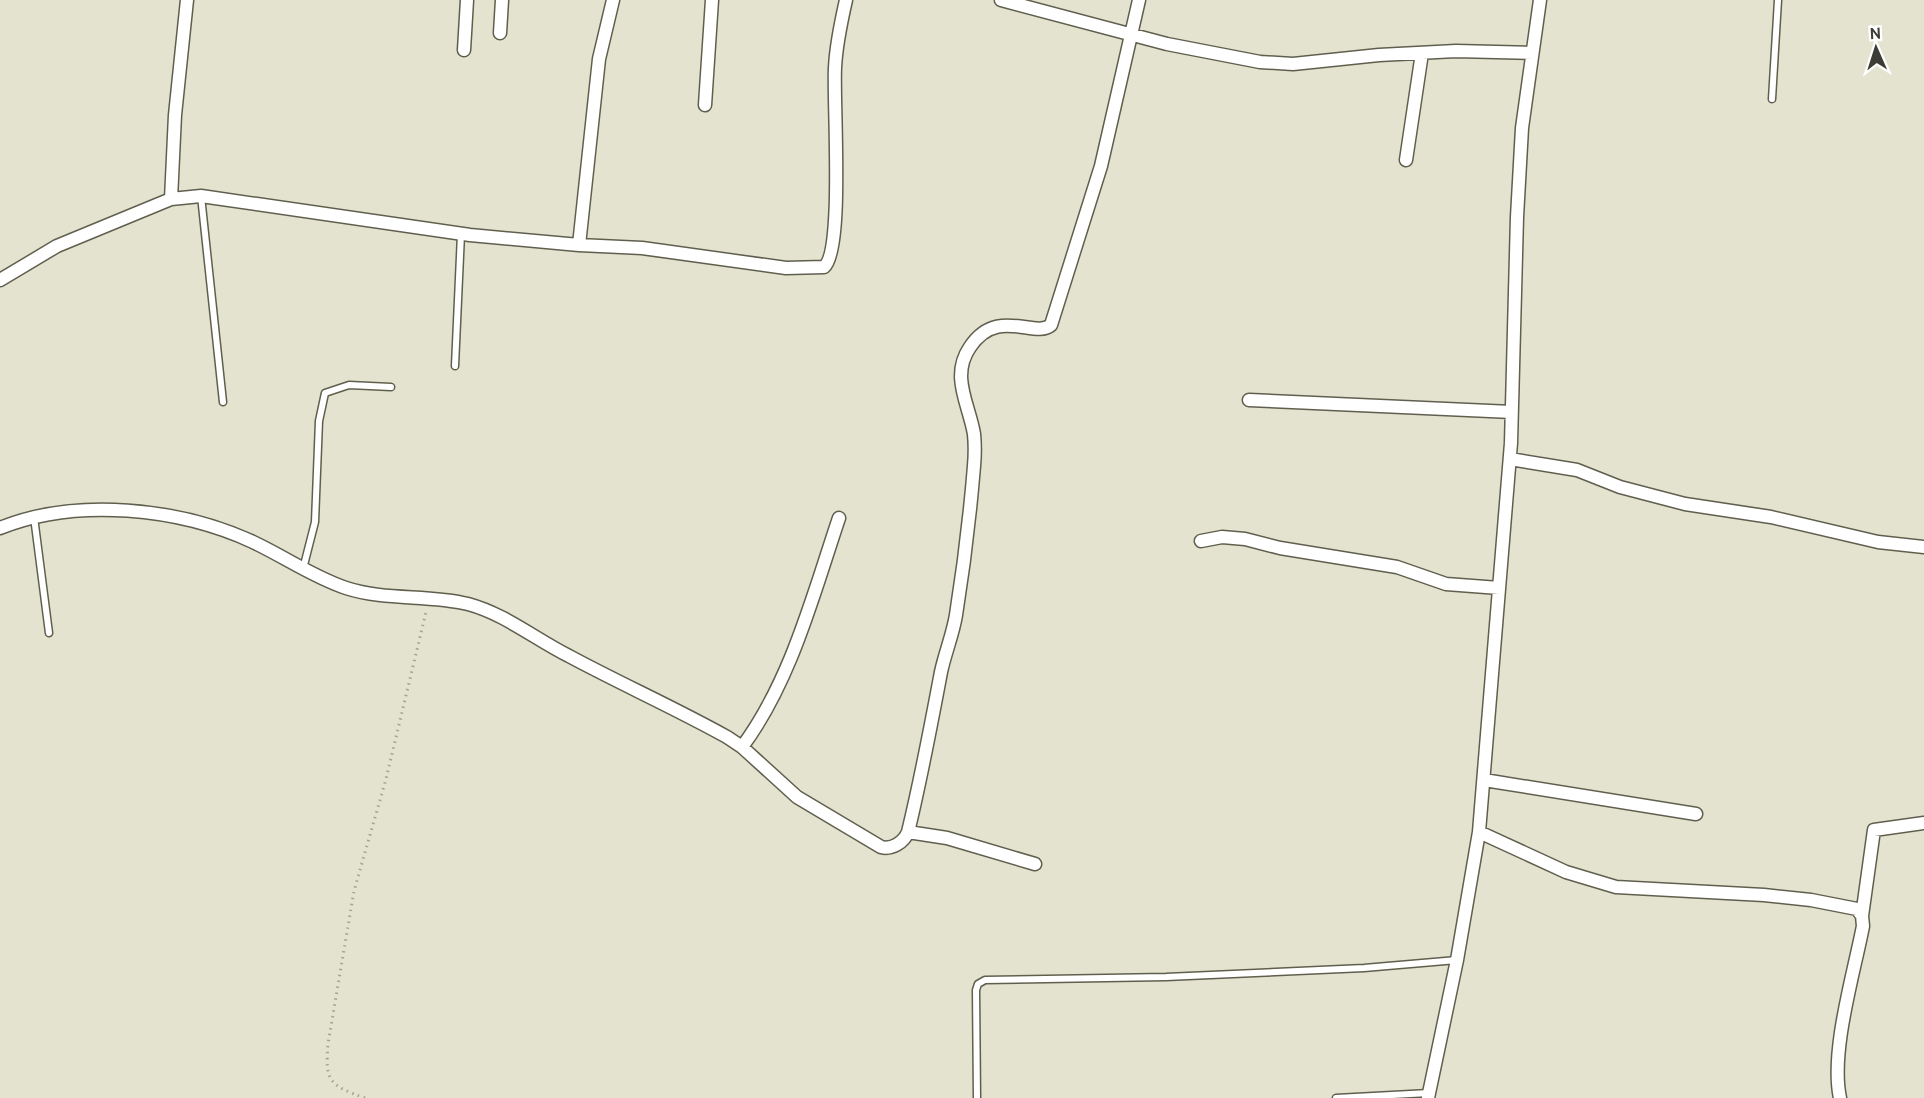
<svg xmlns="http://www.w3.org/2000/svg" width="1924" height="1098" viewBox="0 0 1924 1098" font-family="Cabin,sans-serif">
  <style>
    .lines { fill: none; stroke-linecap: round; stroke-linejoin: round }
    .service-casing { stroke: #605f4e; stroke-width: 9 }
    .minor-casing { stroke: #605f4e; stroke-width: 15 }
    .path { stroke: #a5a495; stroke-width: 3; stroke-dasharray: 1.5 4.5; stroke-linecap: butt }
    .service { stroke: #fff; stroke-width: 6 }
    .minor { stroke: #fff; stroke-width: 12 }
  </style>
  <rect width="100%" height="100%" fill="#e4e3cf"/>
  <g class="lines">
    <g class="service-casing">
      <path id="service" d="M1772 99 1778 0
        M201 196 223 402
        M455 366 461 234
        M34 517 49 633
        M303 569 315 522 319 421 325 393 349 385 391 387
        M977 1098 976 990 978 984 985 980 1166 977 1364 968 1457 960
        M1336 1098 1429 1093"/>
    </g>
    <g class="minor-casing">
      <path id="minor" d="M1001 0 1167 44 1260 62 1293 64 1379 55 1456 51 1532 53
        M500 33 502 0
        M464 50 467 0
        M705 105 712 0
        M1406 160 1422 53
        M171 199 175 115 187 0
        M579 245 599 59 613 0
        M0 280 57 246 171 199 201 196 470 235 579 245 642 248 786 268 824 267C844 251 833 100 835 68 836 45 841 22 846 0
        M1249 400 1512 412
        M1510 459 1577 470 1620 487 1685 504 1771 517 1878 542 1924 547
        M0 528C77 497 179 508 253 542 285 557 313 577 346 588 386 601 428 594 468 604 505 614 535 639 569 656 621 684 675 708 727 737L742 747 797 797 881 847C892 850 904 842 908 832 921 779 931 725 941 672 945 653 953 634 956 615 964 565 970 515 974 466 975 455 975 444 974 434 969 404 950 376 970 347 997 306 1035 339 1051 325L1101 166 1139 0
        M1201 541 1222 537 1245 539 1280 548 1397 567 1446 584 1499 588
        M742 747C791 681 813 595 839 518
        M1484 780 1696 814
        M908 832 947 838 1035 864
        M1479 832 1566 872 1616 887 1764 895 1811 900 1857 909 1862 916 1863 926C1854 973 1830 1052 1840 1098
        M1862 916 1874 830 1924 823
        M1428 1098 1457 960 1479 832 1511 443 1517 217 1522 128 1540 0"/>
    </g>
    <path class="path" d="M365 1098C329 1085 325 1082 328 1044L354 891 386 779 426 612"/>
    <use href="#service" class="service"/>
    <use href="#minor" class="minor"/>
  </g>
  <g transform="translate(1876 48) rotate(357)" stroke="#ffffff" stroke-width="4.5" paint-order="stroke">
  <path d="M0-4.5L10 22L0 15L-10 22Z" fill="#3e3d35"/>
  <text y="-9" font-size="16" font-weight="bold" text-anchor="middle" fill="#3e3d35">N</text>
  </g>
</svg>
